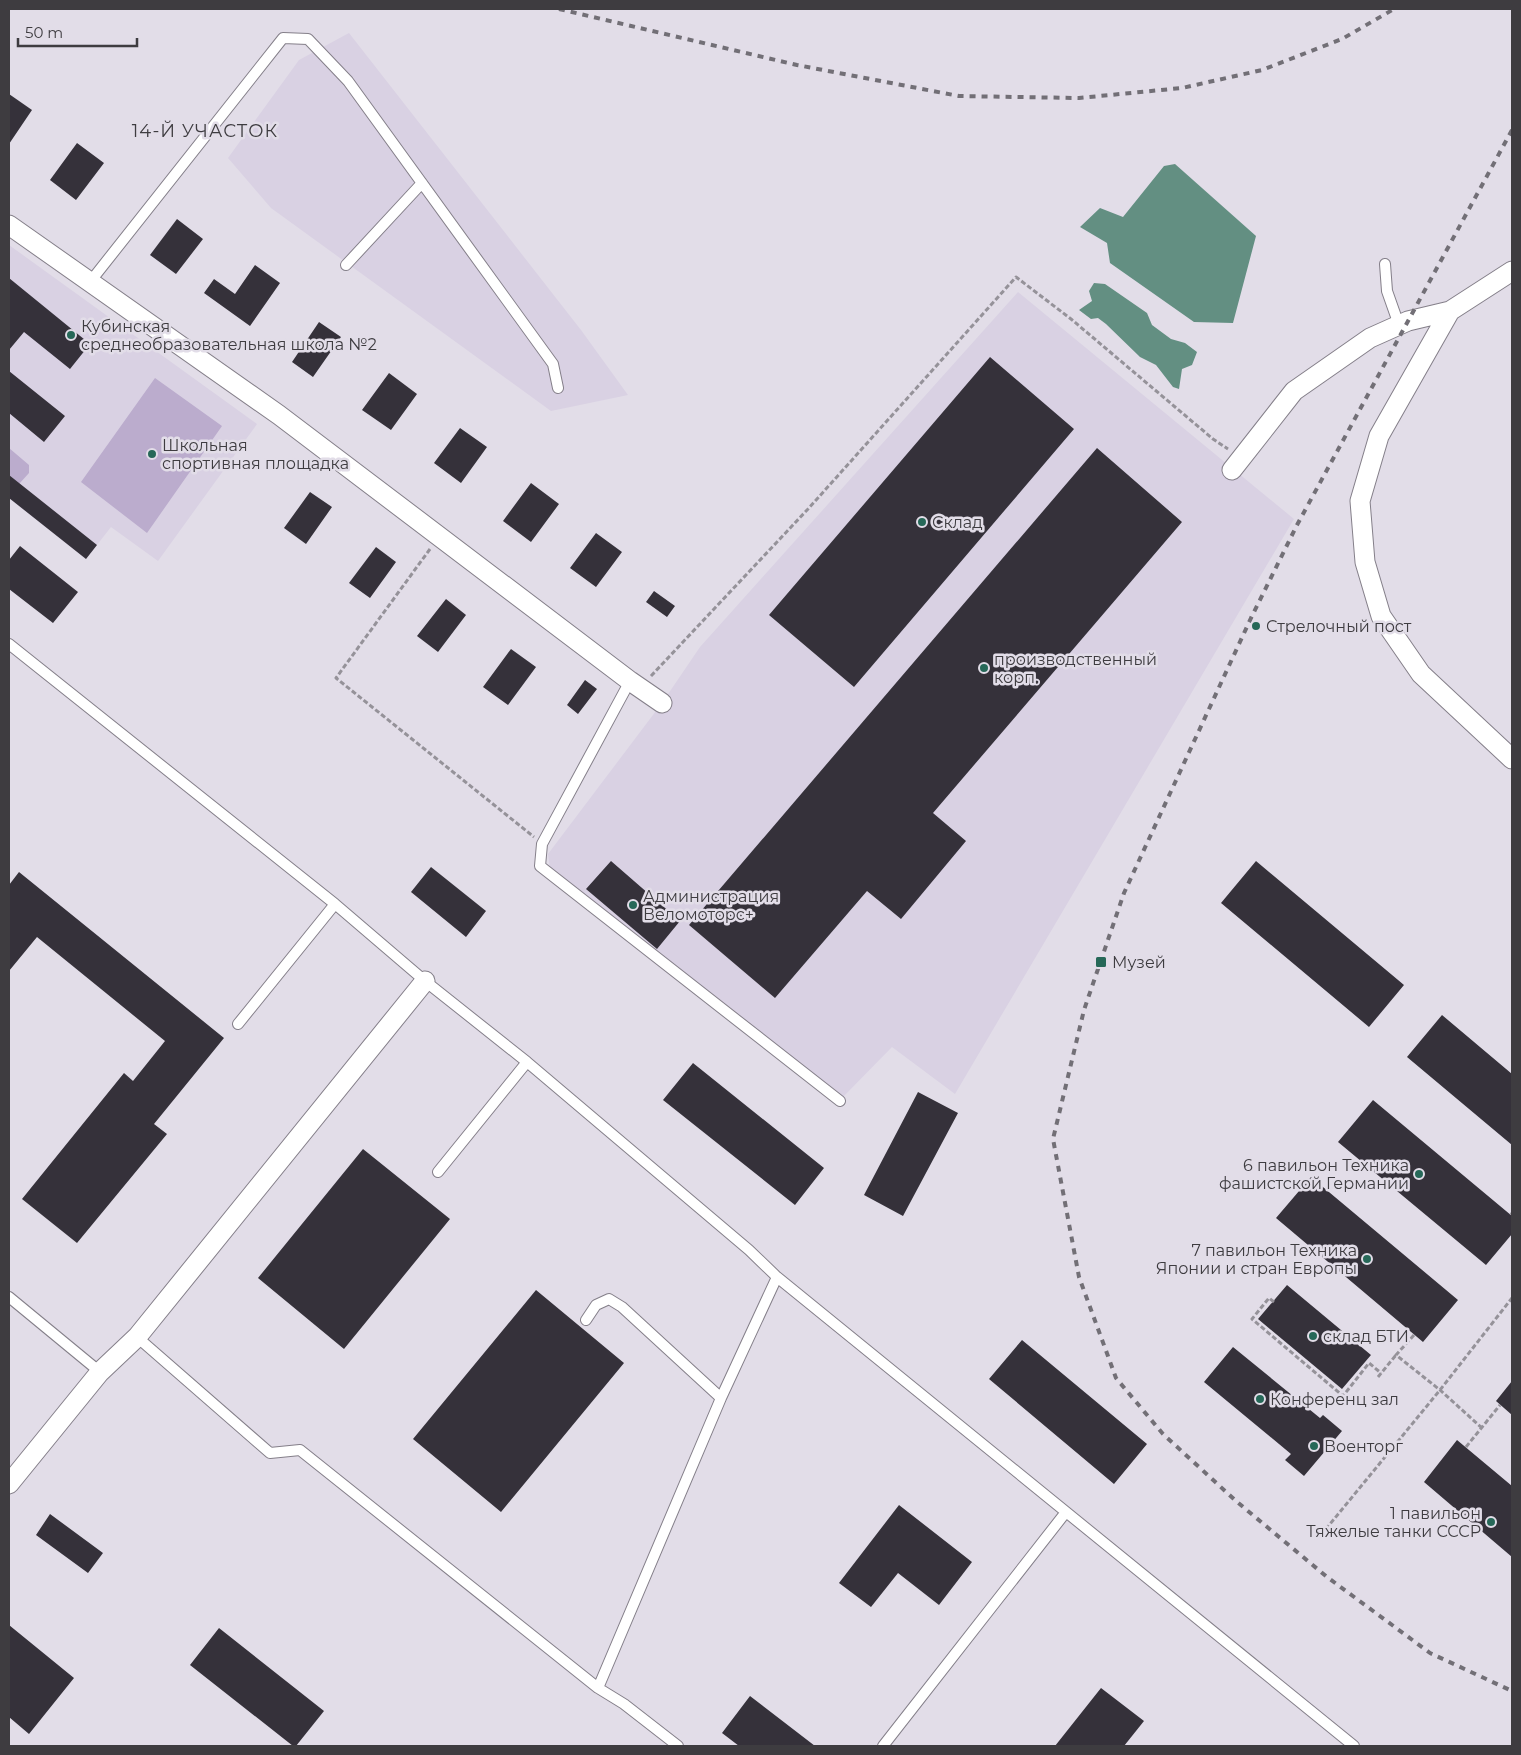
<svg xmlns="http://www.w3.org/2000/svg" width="1521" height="1755" viewBox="0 0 1521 1755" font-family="Montserrat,sans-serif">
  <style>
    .built { fill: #d9d1e3 }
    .green { fill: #bbaccd }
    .water { fill: #638f82 }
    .building { fill: #35313a }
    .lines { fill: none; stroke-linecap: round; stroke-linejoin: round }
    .service-casing { stroke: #847f89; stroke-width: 12 }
    .minor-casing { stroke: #847f89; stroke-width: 21 }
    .path { stroke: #959299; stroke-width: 3; stroke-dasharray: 5 2.5; stroke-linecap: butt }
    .service { stroke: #fff; stroke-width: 10 }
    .minor { stroke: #fff; stroke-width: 19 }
    .rail { stroke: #726f76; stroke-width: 4; stroke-dasharray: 6 6; stroke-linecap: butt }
    .poi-dot { fill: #266858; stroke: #e2dde8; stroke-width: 2 }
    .labels { text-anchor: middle; stroke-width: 5; stroke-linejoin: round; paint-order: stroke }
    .poi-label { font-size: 16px; fill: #3e3c40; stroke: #e2dde8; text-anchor: start }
    .neighbourhood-label { font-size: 18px; letter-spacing: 1px; fill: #3e3c40; stroke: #e2dde8 }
  </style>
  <rect width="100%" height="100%" fill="#e2dde8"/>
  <path class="built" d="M349 33 581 330 628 395 551 411 271 208 228 158 299 60Z
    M9 245 257 424 158 561 111 527 86 559 9 498Z
    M1018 292 1294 519 955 1094 892 1047 843 1097 550 869 548 854 662 703 700 647Z"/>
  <path class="green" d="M155 378 222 426 147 533 81 482Z
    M9 448 29 465V473L19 484 9 475Z"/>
  <path class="water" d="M1175 164 1256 236 1233 323 1194 322 1110 263 1107 243 1080 227 1100 208 1123 217 1164 166Z
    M1094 283 1105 284 1147 313 1152 325 1171 339 1185 343 1197 352 1192 365 1182 369 1179 389 1173 387 1156 365 1140 357 1106 324 1098 318 1091 319 1079 310 1092 301 1089 291Z"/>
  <path class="building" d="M9 94 32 110 9 144Z
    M77 143 104 163 76 200 50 180Z
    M177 219 203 239 176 274 150 255Z
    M255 265 280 283 250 326 204 293 214 279 235 294Z
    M9 278 90 344 70 369 24 332 9 350Z
    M319 322 341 337 313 377 292 362Z
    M990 357 1074 429 854 687 769 615Z
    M9 371 65 416 44 442 9 413Z
    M389 373 417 394 391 430 362 410Z
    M460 428 487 447 461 483 434 463Z
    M1097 448 1182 522 933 813 966 841 901 919 867 891 775 998 689 925Z
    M9 475 97 545 86 559 9 498Z
    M531 483 559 504 531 542 503 521Z
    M310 492 332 507 306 544 284 528Z
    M596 533 622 552 596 587 570 568Z
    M20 546 78 592 53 623 9 589V560Z
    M376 547 396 562 370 598 349 583Z
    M654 591 675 606 667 617 646 602Z
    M446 599 466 615 438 652 417 636Z
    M511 649 536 667 508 705 483 687Z
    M585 680 597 689 578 714 567 705Z
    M611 861 680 921 657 949 586 889Z
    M1256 861 1404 985 1369 1027 1221 903Z
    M431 867 486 911 466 937 411 892Z
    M19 872 224 1038 154 1124 167 1134 77 1243 22 1199 124 1073 133 1081 165 1041 37 937 9 971V885Z
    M1442 1015 1512 1074V1145L1407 1057Z
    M693 1063 824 1168 795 1205 663 1100Z
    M918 1092 958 1113 903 1216 864 1195Z
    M1373 1100 1512 1216V1234L1486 1265 1338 1142Z
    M363 1149 450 1219 344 1349 258 1278Z
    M1311 1177 1458 1300 1423 1342 1276 1218Z
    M1287 1285 1371 1355 1342 1389 1258 1319Z
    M536 1290 624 1363 501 1512 413 1439Z
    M1022 1340 1147 1444 1114 1484 989 1379Z
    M1233 1347 1320 1418 1323 1415 1342 1431 1304 1476 1285 1460 1291 1454 1204 1382Z
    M1512 1381V1415L1496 1401Z
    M1457 1440 1512 1486V1557L1424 1482Z
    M899 1505 972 1562 939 1605 898 1573 871 1607 839 1583Z
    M50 1514 103 1553 88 1573 36 1535Z
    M9 1625 74 1678 29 1734 9 1717Z
    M219 1628 324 1711 296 1746H293L190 1665Z
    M1101 1688 1144 1721 1124 1746H1055Z
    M750 1696 815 1746H739L722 1733Z"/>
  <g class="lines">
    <g class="service-casing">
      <path id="service" d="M1385 264 1387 291 1399 325
        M346 265 422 183
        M90 282 283 38 308 39 348 81 553 364 558 388
        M9 644 335 904 425 981 527 1062 749 1250 777 1277 1354 1746
        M630 681 542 844 540 866 840 1101
        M238 1024 335 904
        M438 1172 527 1062
        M9 1297 100 1372
        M586 1320 596 1305 609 1299 622 1307 721 1398
        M137 1337 270 1453 300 1450 598 1688 624 1704 678 1746
        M598 1688 721 1398 777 1277
        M883 1746 1066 1512"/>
    </g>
    <g class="minor-casing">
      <path id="minor" d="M9 225 279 415 630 681 662 703
        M1512 271 1450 311 1379 436 1360 501 1365 562 1381 616 1421 674 1512 759
        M1232 470 1294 391 1370 338 1408 321 1450 311
        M9 1484 100 1372 137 1337 425 981"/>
    </g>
    <path class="path" d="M430 549 336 678 534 837
      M651 676 808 509 1016 277 1071 319 1213 439 1228 449
      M1511 1215 1512 1213
      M1274 1302 1269 1298 1252 1319 1343 1396 1369 1363 1381 1373
      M1414 1335 1396 1355 1440 1390 1482 1428
      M1378 1377 1396 1355
      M1466 1447 1500 1405
      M1321 1535 1440 1390 1512 1298"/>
    <use href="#service" class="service"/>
    <use href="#minor" class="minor"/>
    <path class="rail" d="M559 9 797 65 959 96 1079 98 1182 88 1262 70 1342 39 1394 9
      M1512 130 1297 525 1251 618 1124 893 1084 1010 1053 1139 1079 1277 1116 1378 1163 1434 1236 1501 1327 1577 1430 1653 1512 1691"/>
  </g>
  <g class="poi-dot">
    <circle cx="71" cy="335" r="5"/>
    <circle cx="152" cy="454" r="5"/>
    <circle cx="922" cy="522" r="5"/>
    <circle cx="1256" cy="626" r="5"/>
    <circle cx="984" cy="668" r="5"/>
    <circle cx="633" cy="905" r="5"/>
    <rect x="1095" y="956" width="12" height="12" rx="2.5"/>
    <circle cx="1419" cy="1174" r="5"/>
    <circle cx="1367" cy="1259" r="5"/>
    <circle cx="1313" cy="1336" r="5"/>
    <circle cx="1260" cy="1399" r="5"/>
    <circle cx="1314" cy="1446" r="5"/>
    <circle cx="1491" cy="1522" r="5"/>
  </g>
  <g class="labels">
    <g class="poi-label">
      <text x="81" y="332">Кубинская<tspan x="81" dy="18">среднеобразовательная школа №2</tspan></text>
      <text x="162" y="451">Школьная<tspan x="162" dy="18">спортивная площадка</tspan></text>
      <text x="932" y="528">Склад</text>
      <text x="1266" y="632">Стрелочный пост</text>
      <text x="994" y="665">производственный<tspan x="994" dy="18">корп.</tspan></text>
      <text x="643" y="902">Администрация<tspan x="643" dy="18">Веломоторс+</tspan></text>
      <text x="1112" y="968">Музей</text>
      <text x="1409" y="1171" text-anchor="end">6 павильон Техника<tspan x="1409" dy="18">фашистской Германии</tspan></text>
      <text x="1357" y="1256" text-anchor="end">7 павильон Техника<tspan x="1357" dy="18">Японии и стран Европы</tspan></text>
      <text x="1323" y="1342">склад БТИ</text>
      <text x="1270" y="1405">Конференц зал</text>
      <text x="1324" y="1452">Военторг</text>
      <text x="1481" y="1519" text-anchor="end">1 павильон<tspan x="1481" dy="18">Тяжелые танки СССР</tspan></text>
    </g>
    <g class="neighbourhood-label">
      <text x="205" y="137">14-Й УЧАСТОК</text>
    </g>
  </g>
  <rect width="1521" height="1755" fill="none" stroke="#3e3c40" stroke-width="20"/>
  <path d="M18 38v8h119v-8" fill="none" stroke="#3e3c40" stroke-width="2.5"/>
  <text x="25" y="38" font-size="15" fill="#3e3c40" stroke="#e2dde8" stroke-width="4" paint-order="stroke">50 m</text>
</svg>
